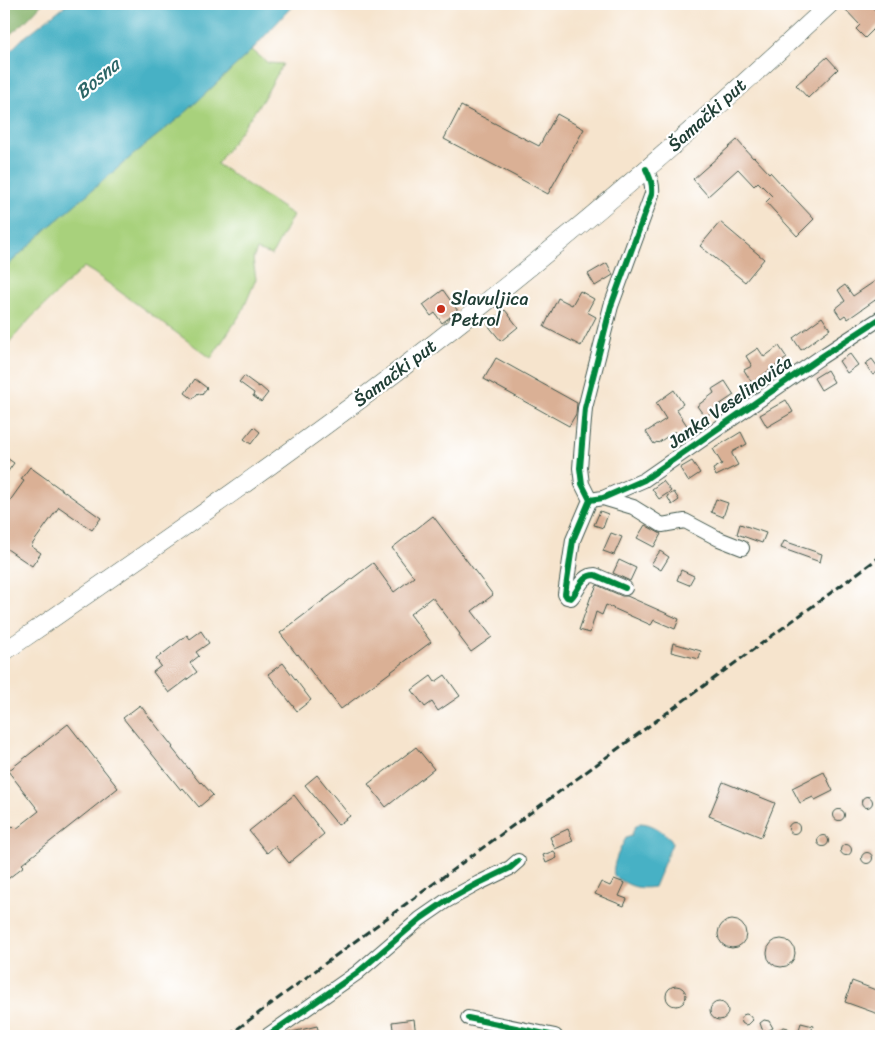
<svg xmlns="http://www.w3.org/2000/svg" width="885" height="1040" viewBox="0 0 885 1040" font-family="Sriracha,sans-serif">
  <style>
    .green { fill: #a8d17c; stroke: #648758 }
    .forest { fill: #86b36c; stroke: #527850 }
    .water { fill: #47b1c5; stroke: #33777c }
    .building { fill: #dab095 }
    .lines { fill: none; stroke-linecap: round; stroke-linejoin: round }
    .minor-casing { stroke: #3f564b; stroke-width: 16 }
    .major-casing { stroke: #3f564b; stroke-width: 19 }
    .minor { stroke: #fff; stroke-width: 14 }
    .major { stroke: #fff; stroke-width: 18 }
    .rail { stroke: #1f3d34; stroke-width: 3; stroke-dasharray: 8 4; stroke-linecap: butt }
    .cycleway-casing { stroke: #fff; stroke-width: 9 }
    .cycleway { stroke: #00873e; stroke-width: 6 }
    .poi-dot { fill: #c8321e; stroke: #fff; stroke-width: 2 }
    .labels { text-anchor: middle; stroke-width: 4.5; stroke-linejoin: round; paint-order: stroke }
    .street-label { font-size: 18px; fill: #1f3d34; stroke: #fff }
    .poi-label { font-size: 18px; fill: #1f3d34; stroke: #fff; text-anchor: start }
    .water-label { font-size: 19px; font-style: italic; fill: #2d6667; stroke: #fff }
  </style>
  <rect width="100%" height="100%" fill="#fff"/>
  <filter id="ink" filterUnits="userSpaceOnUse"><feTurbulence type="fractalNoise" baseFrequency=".02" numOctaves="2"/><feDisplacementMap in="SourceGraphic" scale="10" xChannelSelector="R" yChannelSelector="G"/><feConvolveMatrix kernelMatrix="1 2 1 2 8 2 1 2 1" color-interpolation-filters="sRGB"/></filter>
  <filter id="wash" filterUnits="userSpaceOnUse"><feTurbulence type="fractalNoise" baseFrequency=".0096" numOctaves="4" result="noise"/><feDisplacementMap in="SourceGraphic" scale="20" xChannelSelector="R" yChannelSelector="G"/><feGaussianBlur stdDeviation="1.12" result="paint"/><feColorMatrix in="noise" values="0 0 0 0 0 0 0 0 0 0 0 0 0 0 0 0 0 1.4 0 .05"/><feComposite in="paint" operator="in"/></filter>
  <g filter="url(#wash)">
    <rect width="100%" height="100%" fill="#f6e4cd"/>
    <path class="green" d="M252 50 268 63 283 64 262 101 217 164 293 215 272 255 257 250 253 259 256 279 242 312 211 358 94 273 84 267 31 318 4 348V269L50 226 133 155 185 113Z"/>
    <path class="forest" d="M4 4H42L24 23 4 39Z"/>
    <path class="water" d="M67 4H294L252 50 185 113 133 155 50 226 4 269V57L22 39Z
      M640 823C652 823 662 831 671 839L672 844 654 887C636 890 628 885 614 876 611 865 621 847 626 838L631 836 635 827Z"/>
    <g id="blocks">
      <path class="building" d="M848 4H869L875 10 881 4V22L865 38 856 29 860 25 844 8Z
        M827 57 838 69 808 98 796 85Z
        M461 106 539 146 557 114 584 129 548 194 515 176 444 139Z
        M737 140 753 158 754 157 769 173 770 172 783 186 814 219 797 236 766 202 772 196 758 182 754 186 738 169 708 196 693 179Z
        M720 222 764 259 745 282 700 246Z
        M607 263 613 275 595 286 588 274Z
        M881 277V296L848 319 845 315 841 318 835 309 845 301 838 290 845 285 853 296Z
        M443 290 458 311 442 323 435 313 431 316 423 305Z
        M580 291 594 299 587 312 596 317 581 346 544 327 558 298 572 305Z
        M505 310 518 327 501 341 487 324Z
        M822 317 830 329 801 350 793 338Z
        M779 346 787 358 764 374V375L752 383 744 370 752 366 746 356 758 348 764 357Z
        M850 354 858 365 847 373 839 361Z
        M496 358 577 403 576 414 569 426 484 379Z
        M872 359 880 370 873 375 865 364Z
        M827 370 834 382 821 390 814 378Z
        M244 376 259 387 260 386 268 393 261 402 253 396 254 393 239 382Z
        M195 379 207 388 201 395 198 393 193 399 185 393Z
        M725 381 734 395 716 407 717 408 705 417 697 406 714 393 712 389Z
        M674 390 683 404 676 409 688 427 677 434 675 431 658 443 657 442 654 444 646 432 666 419 656 403Z
        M786 400 793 412 767 427 760 415Z
        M254 427 260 432 251 444 244 439Z
        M741 432 747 444 732 452V454L738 465 716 476 713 469 722 464 713 449Z
        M4 456 14 463 4 477Z
        M692 461 700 473 688 481 680 468Z
        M30 467 101 518 92 530 59 507 31 546 41 553 32 566 4 547V509L24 481 21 479Z
        M663 481 671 491 659 499 652 489Z
        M674 492 679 500 672 505 667 496Z
        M716 499 728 503 723 517 711 512Z
        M600 511 608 514 603 528 594 525Z
        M433 516 493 595 472 611 492 637 471 652 459 636 460 634 432 597 410 614 431 642 341 709 320 682H319L298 654 297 655 280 633 373 563 394 592 414 577 392 548Z
        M740 524 766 533 762 543 737 534Z
        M645 525 661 534 654 547 637 538Z
        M611 533 622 537 614 555 603 551Z
        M784 541 822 554 820 562 781 548Z
        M660 551 669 557 661 570 651 564Z
        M619 560 636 568 630 581 613 573Z
        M681 570 694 576 689 585 677 580Z
        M597 585 622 596H627L679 619 675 629 654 620 651 625 606 605 602 615 596 612 590 633 579 630 591 596H592Z
        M201 631 209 643 196 652 199 656 190 663 197 672 169 693 153 672 161 666 156 659 187 635 190 639Z
        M673 643 701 651 699 659 671 652Z
        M283 663 311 700 297 711 268 674Z
        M445 675 460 696 438 711 432 702 425 707 412 690 431 676 435 682Z
        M140 705 173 747 172 748 200 783 201 782 213 795 199 807 183 788 181 790 123 718Z
        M68 724 118 788 22 864 24 866 4 882V833L13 826 16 829 39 811 8 771Z
        M416 747 434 769 386 807 368 784Z
        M824 772 833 791 815 800 813 797 800 803 792 788Z
        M317 775 350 816 338 825 305 785Z
        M723 782 775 803 761 837 709 816Z
        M294 795 324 834 289 863 275 846 267 853 249 831Z
        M861.5 802a5.5 5.5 0 1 1 11 0a5.5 5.5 0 1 1-11 0Z
        M833.5 815a5.5 5.5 0 1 1 11 0a5.5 5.5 0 1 1-11 0Z
        M788.5 828a5.5 5.5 0 1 1 11 0a5.5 5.5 0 1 1-11 0Z
        M568 829 573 841 555 849 550 837Z
        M817.5 841a5.5 5.5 0 1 1 11 0a5.5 5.5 0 1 1-11 0Z
        M840.5 850a5.5 5.5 0 1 1 11 0a5.5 5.5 0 1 1-11 0Z
        M554 851 557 858 546 863 543 855Z
        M861.5 858a5.5 5.5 0 1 1 11 0a5.5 5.5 0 1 1-11 0Z
        M614 879 625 883 619 896 627 899 624 906 595 894 601 882 610 886Z
        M718 934a14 14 0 1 1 28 0a14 14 0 1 1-28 0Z
        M767 953a14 14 0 1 1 28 0a14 14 0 1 1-28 0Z
        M852 981 881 992V1015L845 1002Z
        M666 996a10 10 0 1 1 20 0a10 10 0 1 1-20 0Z
        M710 1011a9 9 0 1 1 18 0a9 9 0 1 1-18 0Z
        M746 1014 749 1015 753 1020 749 1024 745 1025 742 1023 741 1018 743 1015Z
        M414 1019 416 1036H394L392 1022Z
        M764 1020 769 1021 773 1028 767 1031 762 1029 760 1023Z
        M801 1023 813 1026 810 1036 798 1033Z
        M317 1026 320 1036H288V1033Z
        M784 1027 788 1028 791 1032 788 1036H780L778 1030Z"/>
    </g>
  </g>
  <g filter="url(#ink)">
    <use href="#blocks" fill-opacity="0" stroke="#3f564b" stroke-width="1"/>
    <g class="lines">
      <g class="minor-casing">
        <path id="minor" d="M603 498 633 507 662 525 685 521 719 539 742 548
          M590 500 603 498 644 480 821 357 881 318
          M625 588 595 575C581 575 579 590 571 598L567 597 565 594 573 540 590 500 582 484 580 468 585 408 611 306 652 194C653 184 650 178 646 169
          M468 1018 555 1036
          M267 1036 357 973 420 919 446 901 479 883 510 868 518 861"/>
      </g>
      <g class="major-casing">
        <path id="major" d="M4 652C150 551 297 450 437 341 573 235 704 122 830 4"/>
      </g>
      <use href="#minor" class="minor"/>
      <use href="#major" class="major"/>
      <path class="rail" d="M228 1036 335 956 881 556"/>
      <g class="cycleway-casing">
        <path id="cycleway" d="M590 500 603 498 644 480 821 357 881 318
          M625 588 595 575C581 575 579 590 571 598L567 597 565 594 573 540 590 500 582 484 580 468 585 408 611 306 652 194C653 184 650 178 646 169
          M468 1018 555 1036
          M267 1036 357 973 420 919 446 901 479 883 510 868 518 861"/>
      </g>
      <use href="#cycleway" class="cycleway"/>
    </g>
  </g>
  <circle class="poi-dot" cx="441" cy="309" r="5"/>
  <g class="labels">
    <g class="street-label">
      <text transform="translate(707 115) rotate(-42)" y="6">Šamački put</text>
      <text transform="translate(395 373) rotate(-37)" y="6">Šamački put</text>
      <text transform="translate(730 402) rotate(-35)" y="6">Janka Veselinovića</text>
    </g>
    <g class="poi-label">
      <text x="451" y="305">Slavuljica<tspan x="451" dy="21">Petrol</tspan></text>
    </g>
    <g class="water-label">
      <text transform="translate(97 78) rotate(-40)" y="7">Bosna</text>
    </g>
  </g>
  <rect width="885" height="1040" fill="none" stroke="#fff" stroke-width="20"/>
</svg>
